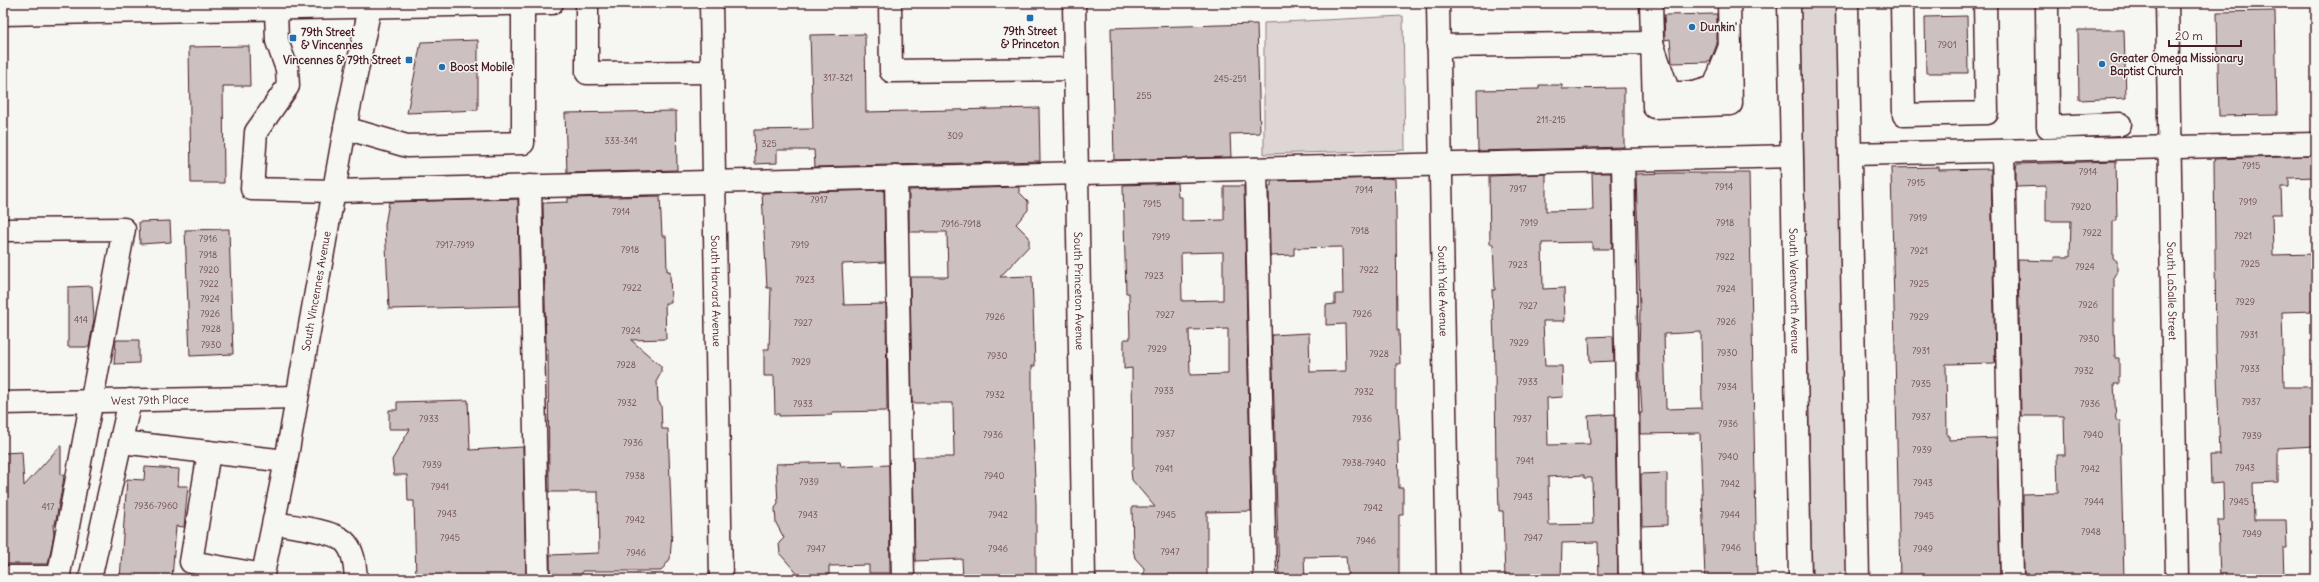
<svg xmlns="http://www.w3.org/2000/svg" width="2319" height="582" viewBox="0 0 2319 582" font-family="Delius,sans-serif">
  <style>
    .green { fill: #ddd6d5; stroke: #947a80 }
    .building { fill: #ccc1c0; stroke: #4a1f2b; fill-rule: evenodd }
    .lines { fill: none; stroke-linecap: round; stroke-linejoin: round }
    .minor-casing { stroke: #4a1f2b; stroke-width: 25 }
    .major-casing { stroke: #4a1f2b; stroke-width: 25 }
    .path { stroke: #4a1f2b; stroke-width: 2.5; stroke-dasharray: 4 3; stroke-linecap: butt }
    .minor { stroke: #f6f6f2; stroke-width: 22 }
    .major { stroke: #f6f6f2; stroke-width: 22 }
    .poi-dot { fill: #1f6fb2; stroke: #f6f6f2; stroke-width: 1.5 }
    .labels { text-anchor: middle; stroke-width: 3; stroke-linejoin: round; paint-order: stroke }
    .number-label { font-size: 9px; fill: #6a4850 }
    .poi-label { font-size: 11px; font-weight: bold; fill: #4a1f2b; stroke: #f6f6f2; text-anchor: start }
    .street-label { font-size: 11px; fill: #4a1f2b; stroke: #f6f6f2 }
  </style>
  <rect width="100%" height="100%" fill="#f6f6f2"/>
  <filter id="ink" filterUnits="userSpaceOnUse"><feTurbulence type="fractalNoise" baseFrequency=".025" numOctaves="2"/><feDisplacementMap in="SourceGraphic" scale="8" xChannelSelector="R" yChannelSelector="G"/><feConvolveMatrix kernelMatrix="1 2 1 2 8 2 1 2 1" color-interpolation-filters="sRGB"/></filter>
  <g filter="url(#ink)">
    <path class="green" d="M1836 6 1847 579H1812L1801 8Z
      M1403 16 1405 150 1264 154V23Z"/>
    <path class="building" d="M2275 11 2277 115 2219 116 2217 12Z
      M1717 14V44L1710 62 1672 63 1670 39 1665 40 1664 15Z
      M1967 16 1968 73H1926L1925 17Z
      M1257 24 1260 133 1230 134 1231 157 1114 160 1111 28Z
      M2078 30H2124L2126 98 2079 100Z
      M865 34 866 112 1039 108 1040 161 815 167 814 150H777V163L755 164 754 130 813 129 810 35Z
      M478 40V110L407 113 421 42Z
      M249 46 250 86H223L224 183H191L189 47Z
      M1539 85H1562V89L1624 88V147L1478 151 1477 90 1539 89Z
      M676 111 677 170 567 173 565 113Z
      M2316 156V177L2289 178V187H2281L2282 214H2272L2273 255 2316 254V311L2282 312 2284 387H2316V446L2278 448V482L2253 483 2254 520H2286L2287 548H2283L2284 579H2220L2218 520H2224L2223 483 2211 484 2210 455H2220L2216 348 2214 159Z
      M2116 161 2117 221H2113V258L2117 261V273L2114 278V327L2115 358H2119V384H2114L2116 421H2120L2124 579H2024L2023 494 2058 493 2057 455H2065L2064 416H2021L2018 260 2054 261V257H2070L2071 221H2046V186L2016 187V169L2017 164Z
      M1939 167V170L1991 169 1995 363 1946 364 1947 436H1949V440L1997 438 2000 579H1900L1891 168Z
      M1592 173H1611L1612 249H1592V242L1542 243 1543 289 1564 288 1565 321H1543L1545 366H1562L1563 397 1547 398 1548 445 1590 444 1588 416 1615 414 1618 579H1599L1598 542 1562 543 1561 579H1505L1503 511H1499L1498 478H1496L1495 367 1492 290H1495L1493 244H1490L1489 176 1546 174V211L1593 210ZM1584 475V478H1592L1593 524 1549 525 1548 477Z
      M1670 173H1749L1757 579H1705L1700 433 1640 434V413H1642L1639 359 1640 309 1636 174ZM1701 332 1702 408 1666 409 1664 334Z
      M1387 178 1395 179 1396 208 1397 330H1399L1400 364H1396V407H1398L1400 440H1398L1399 488H1403V515H1399V579H1348L1346 556 1304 557 1305 579H1279L1272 335 1309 333 1310 372 1346 371 1345 324 1326 325V305L1335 304V294H1343L1342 247 1294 248V255L1270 256 1269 186H1271V181Z
      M1177 183 1178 197H1182V221L1224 220V186H1244L1251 511 1207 512V579H1144V568L1135 558 1133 549 1132 507H1155L1132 480 1131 471 1133 469 1132 368 1124 369V339H1130L1129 293H1126L1123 185ZM1223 252V300L1182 301 1181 253ZM1228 329V374L1190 375 1189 330Z
      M1019 187V192L1028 201V210L1016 224 1029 237V246L1000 277 1032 276 1035 366H1032V406L1036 505V579H963L962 559 915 561 913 457H954L953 403H912L910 277H948L947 232H909V190Z
      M884 190 885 262 842 264 844 305 886 304 887 411 832 412V415L779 416V414H775L774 376H764V349H769L771 288H767L762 193Z
      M660 196 662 236H666L667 271H670L671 303H665L666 339 631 340 661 366V373L657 380 658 401 661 405 662 429H668L672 532 670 559 661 571H582V579H550V555L599 553 598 492H549L548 349H546L543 203 568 202V198Z
      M518 199 520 306 389 309 385 225 389 202Z
      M170 221 171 242 140 244 139 222Z
      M229 229 233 354 190 356 185 230Z
      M92 286 94 319 89 347H68V287Z
      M1613 336 1614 361 1590 362 1589 337Z
      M116 340H139V363L114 364Z
      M468 400 470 450 523 447 526 579H416L414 501H408L407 475H394L392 460 410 429H389V410H397V402Z
      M61 445V475H64L63 483 55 525H53L54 535 48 564H3V453L22 452 24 486Z
      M840 462 841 467 889 465 890 573H869V565L829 566V579H802L780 554 779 543 784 538 776 523 775 508 778 504 776 464Z
      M145 467 179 469 178 486H188L184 527 176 526 172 579H120L127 479 144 480Z
      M1667 473V525L1642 526 1641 474Z"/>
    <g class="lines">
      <g class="minor-casing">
        <g id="minor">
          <path d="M587 3V73L712 72"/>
          <path id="s1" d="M711 3 721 579"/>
          <path d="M890 3 891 71 1075 69"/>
          <path id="s2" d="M1074 3 1084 579"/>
          <path id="s3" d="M1438 3 1448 579"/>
          <path d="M1651 3 1654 107 1731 104 1729 3"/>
          <path id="s4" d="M1789 3 1800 579"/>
          <path d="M1847 3 1858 579"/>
          <path d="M1902 3 1904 115 1987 113 1985 3"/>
          <path d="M2047 3 2048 127 2120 124"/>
          <path id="s5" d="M2167 3 2177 579"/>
          <path d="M276 9 277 41 287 69 288 86 256 132 252 189 333 191 1791 156"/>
          <path d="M1438 46 1652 43 1669 93H1694L1714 87 1730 46"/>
          <path d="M345 128 407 146 523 143V4"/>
          <path d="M2003 151 2012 579"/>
          <path d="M1850 154 2316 144"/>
          <path d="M1623 160 1630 579"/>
          <path d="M1256 169 1265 579"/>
          <path d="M896 177 903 579"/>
          <path d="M530 186 538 579"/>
          <path d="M3 230 124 229 58 579"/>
          <path id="s6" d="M3 403 297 397"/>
          <path d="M121 442 286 461"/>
          <path d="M209 452 191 562 263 575"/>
          <path d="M274 523C291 526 332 530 344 541 354 550 355 566 356 579"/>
          <path d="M3 577H59"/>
          <path d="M90 579 130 400"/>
          <path id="s7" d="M262 579 286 461 345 128 370 7"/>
        </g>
      </g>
      <g class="major-casing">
        <path id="major" d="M3 14 552 3"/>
      </g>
      <path class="path" d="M1812 4 1825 3"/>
      <use href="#minor" class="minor"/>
      <use href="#major" class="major"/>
    </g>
  </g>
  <g class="poi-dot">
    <rect x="1026" y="14" width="8" height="8" rx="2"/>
    <circle cx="1692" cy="27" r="4"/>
    <rect x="289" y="34" width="8" height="8" rx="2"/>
    <rect x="405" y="56" width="8" height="8" rx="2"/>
    <circle cx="2102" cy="64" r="4"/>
    <circle cx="442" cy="67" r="4"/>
  </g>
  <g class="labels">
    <g class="number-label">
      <text x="1947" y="48">7901</text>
      <text x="838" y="81">317-321</text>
      <text x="1230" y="82">245-251</text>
      <text x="1144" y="99">255</text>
      <text x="1551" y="123">211-215</text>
      <text x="955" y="139">309</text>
      <text x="621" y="144">333-341</text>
      <text x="769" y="147">325</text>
      <text x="2251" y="169">7915</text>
      <text x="2088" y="175">7914</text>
      <text x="1916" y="186">7915</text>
      <text x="1724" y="190">7914</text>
      <text x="1518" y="192">7917</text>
      <text x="1364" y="193">7914</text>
      <text x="819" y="203">7917</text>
      <text x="2248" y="205">7919</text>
      <text x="1152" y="207">7915</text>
      <text x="2081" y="210">7920</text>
      <text x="621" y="215">7914</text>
      <text x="1918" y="221">7919</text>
      <text x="1529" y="226">7919</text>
      <text x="1725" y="226">7918</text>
      <text x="961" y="227">7916-7918</text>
      <text x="1360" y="234">7918</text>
      <text x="2092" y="236">7922</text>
      <text x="2243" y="239">7921</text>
      <text x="1161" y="240">7919</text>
      <text x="208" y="242">7916</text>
      <text x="455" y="248">7917-7919</text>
      <text x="800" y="248">7919</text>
      <text x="630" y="253">7918</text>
      <text x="1919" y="254">7921</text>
      <text x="208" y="258">7918</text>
      <text x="1725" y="260">7922</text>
      <text x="2250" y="267">7925</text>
      <text x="1518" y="268">7923</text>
      <text x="2085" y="270">7924</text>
      <text x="209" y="273">7920</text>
      <text x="1369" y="273">7922</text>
      <text x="1154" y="279">7923</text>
      <text x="805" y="283">7923</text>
      <text x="209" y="287">7922</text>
      <text x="1919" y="287">7925</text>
      <text x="632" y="291">7922</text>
      <text x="1726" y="292">7924</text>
      <text x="210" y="302">7924</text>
      <text x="2245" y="305">7929</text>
      <text x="2088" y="308">7926</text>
      <text x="1528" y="309">7927</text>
      <text x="210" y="317">7926</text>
      <text x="1362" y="317">7926</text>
      <text x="1165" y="318">7927</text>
      <text x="995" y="320">7926</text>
      <text x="1919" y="320">7929</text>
      <text x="81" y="323">414</text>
      <text x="1726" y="325">7926</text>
      <text x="803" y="326">7927</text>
      <text x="211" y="332">7928</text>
      <text x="631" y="334">7924</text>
      <text x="2249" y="338">7931</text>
      <text x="2089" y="342">7930</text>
      <text x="1519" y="346">7929</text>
      <text x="211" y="348">7930</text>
      <text x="1157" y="352">7929</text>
      <text x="1921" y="354">7931</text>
      <text x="1727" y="356">7930</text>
      <text x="1379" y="357">7928</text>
      <text x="997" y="359">7930</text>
      <text x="801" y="365">7929</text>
      <text x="626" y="368">7928</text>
      <text x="2250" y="372">7933</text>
      <text x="2084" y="374">7932</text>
      <text x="1528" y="385">7933</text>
      <text x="1921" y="387">7935</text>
      <text x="1727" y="390">7934</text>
      <text x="1164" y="394">7933</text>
      <text x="1364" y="395">7932</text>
      <text x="995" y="398">7932</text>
      <text x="2251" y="405">7937</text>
      <text x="627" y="406">7932</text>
      <text x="803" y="407">7933</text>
      <text x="2090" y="407">7936</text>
      <text x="1921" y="420">7937</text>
      <text x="429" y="422">7933</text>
      <text x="1362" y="422">7936</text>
      <text x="1522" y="422">7937</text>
      <text x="1728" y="427">7936</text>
      <text x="1165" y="437">7937</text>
      <text x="993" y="438">7936</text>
      <text x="2093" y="438">7940</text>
      <text x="2252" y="439">7939</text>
      <text x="633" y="446">7936</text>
      <text x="1922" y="453">7939</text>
      <text x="1728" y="460">7940</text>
      <text x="1525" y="464">7941</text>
      <text x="1364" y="466">7938-7940</text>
      <text x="432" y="468">7939</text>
      <text x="2245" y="471">7943</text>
      <text x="1164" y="472">7941</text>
      <text x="2090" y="472">7942</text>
      <text x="635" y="479">7938</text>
      <text x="994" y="479">7940</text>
      <text x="809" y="485">7939</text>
      <text x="1923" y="486">7943</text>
      <text x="1730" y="487">7942</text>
      <text x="440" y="490">7941</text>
      <text x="1523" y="500">7943</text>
      <text x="2094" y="505">7944</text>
      <text x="2239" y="505">7945</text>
      <text x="156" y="509">7936-7960</text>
      <text x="48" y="510">417</text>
      <text x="1373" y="511">7942</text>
      <text x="447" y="517">7943</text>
      <text x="808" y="518">7943</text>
      <text x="998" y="518">7942</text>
      <text x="1166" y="518">7945</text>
      <text x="1730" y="518">7944</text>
      <text x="1924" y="519">7945</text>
      <text x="635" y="523">7942</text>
      <text x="2091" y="535">7948</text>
      <text x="2252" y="537">7949</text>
      <text x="450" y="541">7945</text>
      <text x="1533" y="541">7947</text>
      <text x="1366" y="544">7946</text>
      <text x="1731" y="551">7946</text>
      <text x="816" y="552">7947</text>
      <text x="998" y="552">7946</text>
      <text x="1923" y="552">7949</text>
      <text x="1170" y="555">7947</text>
      <text x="636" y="556">7946</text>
    </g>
    <g class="poi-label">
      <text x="1700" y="31">Dunkin'</text>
      <text x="1030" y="35" text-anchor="middle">79th Street<tspan x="1030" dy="13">&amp; Princeton</tspan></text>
      <text x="301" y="36">79th Street<tspan x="301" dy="13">&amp; Vincennes</tspan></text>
      <text x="2110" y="62">Greater Omega Missionary<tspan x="2110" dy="13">Baptist Church</tspan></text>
      <text x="401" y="64" text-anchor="end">Vincennes &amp; 79th Street</text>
      <text x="450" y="71">Boost Mobile</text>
    </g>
    <g class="street-label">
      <text dy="4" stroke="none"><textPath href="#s7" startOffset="293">South Vincennes Avenue</textPath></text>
      <text dy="4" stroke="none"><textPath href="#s1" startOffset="288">South Harvard Avenue</textPath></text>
      <text dy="4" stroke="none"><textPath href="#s2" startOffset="288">South Princeton Avenue</textPath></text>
      <text dy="4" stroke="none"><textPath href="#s3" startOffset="288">South Yale Avenue</textPath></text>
      <text dy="4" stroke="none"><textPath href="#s4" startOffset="288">South Wentworth Avenue</textPath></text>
      <text dy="4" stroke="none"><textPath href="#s5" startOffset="288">South LaSalle Street</textPath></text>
      <text dy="4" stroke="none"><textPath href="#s6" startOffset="147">West 79th Place</textPath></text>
    </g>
  </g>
  <rect width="2319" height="582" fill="none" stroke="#f6f6f2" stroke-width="16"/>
  <rect x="8" y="8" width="2303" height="566" fill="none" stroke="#4a1f2b" stroke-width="1.5" filter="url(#ink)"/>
  <path d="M2169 40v6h72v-6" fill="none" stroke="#4a1f2b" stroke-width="2"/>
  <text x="2175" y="40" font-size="12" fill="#4a1f2b" stroke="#f6f6f2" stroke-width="3" paint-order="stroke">20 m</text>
</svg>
